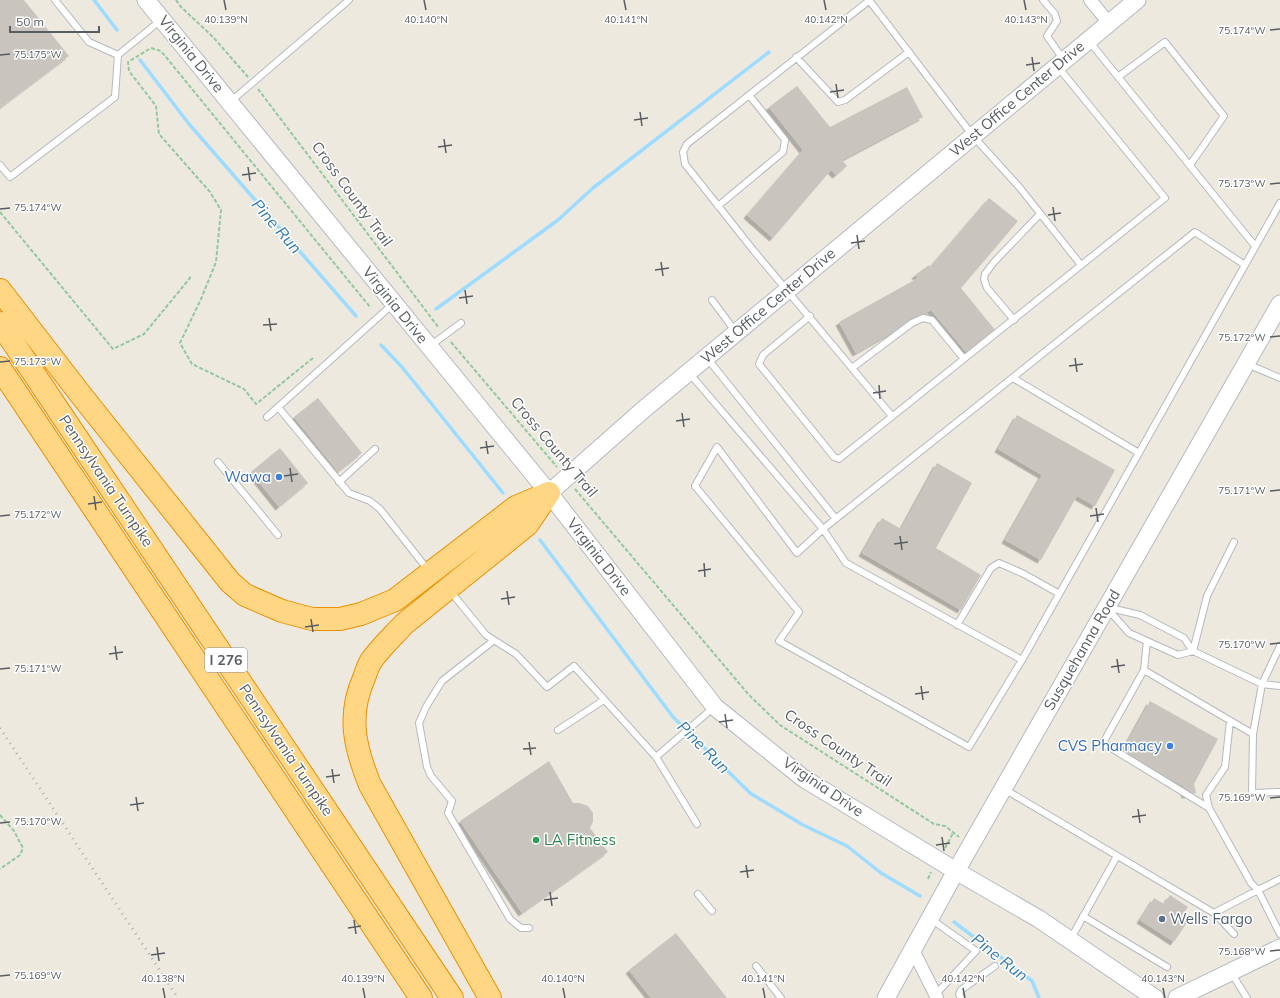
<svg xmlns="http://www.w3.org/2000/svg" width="1280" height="998" viewBox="0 0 1280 998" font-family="Mulish,sans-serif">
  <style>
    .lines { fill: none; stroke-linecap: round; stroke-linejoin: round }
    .stream { stroke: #9ddcff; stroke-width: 3.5 }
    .building { fill: #c9c5be; filter: url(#shadow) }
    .lane-casing { stroke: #b5b9bd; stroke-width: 8 }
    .street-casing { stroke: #b5b9bd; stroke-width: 14 }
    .secondary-casing { stroke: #b5babf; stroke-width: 19 }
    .highway-casing { stroke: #ec9000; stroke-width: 24 }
    .path { stroke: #92c89d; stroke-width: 2; stroke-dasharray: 4 2; stroke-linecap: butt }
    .lane { stroke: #fff; stroke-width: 6 }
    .street { stroke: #fff; stroke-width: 12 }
    .secondary { stroke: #fff; stroke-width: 17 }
    .highway { stroke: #ffd684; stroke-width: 22 }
    .rail { stroke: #b1b2b2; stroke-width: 3; stroke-dasharray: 1 5; stroke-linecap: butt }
    .ticks { fill: none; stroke: #585d61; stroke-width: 1.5 }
    .shop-dot { fill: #3f7fe0; stroke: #fff; stroke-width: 1.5 }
    .leisure-dot { fill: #2e9e5b; stroke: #fff; stroke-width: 1.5 }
    .service-dot { fill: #5c6f8a; stroke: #fff; stroke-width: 1.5 }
    .labels { text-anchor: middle; stroke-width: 3; stroke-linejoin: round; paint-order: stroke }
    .shield { fill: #fff; stroke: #8a8e90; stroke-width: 1 }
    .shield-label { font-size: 14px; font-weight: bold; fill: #585d61 }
    .street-label { font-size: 15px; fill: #585d61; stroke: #fff }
    .shop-label { font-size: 15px; fill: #366cbe; stroke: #fff; text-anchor: end }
    .leisure-label { font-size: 15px; fill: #27864d; stroke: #fff; text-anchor: start }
    .service-label { font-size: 15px; fill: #4e5e75; stroke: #fff; text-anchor: start }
    .water-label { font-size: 16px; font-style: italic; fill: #3278ad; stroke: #fff }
    .ticks-label { font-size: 10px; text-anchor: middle; fill: #585d61; stroke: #fff; stroke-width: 3; stroke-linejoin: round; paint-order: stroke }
  </style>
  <defs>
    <filter id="shadow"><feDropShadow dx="-3.5" dy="3.5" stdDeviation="0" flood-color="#0004"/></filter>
  </defs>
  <rect width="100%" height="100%" fill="#ede9df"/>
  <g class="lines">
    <path class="stream" d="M94 0 117 30
      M140 60 189 124 356 316
      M436 309 558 220 593 188 769 52
      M381 345 402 367 503 493
      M540 540 673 717 750 793 803 825 847 846 881 873 920 896
      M954 922 1032 981 1039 998"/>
  </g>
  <path class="building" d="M0 0H24L69 56 0 108Z
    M797 86 830 127 907 87 923 117 842 160 847 166 836 175 831 170 773 238 747 215 803 150 769 107Z
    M989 198 1018 221 961 288 995 330 967 353 931 310 856 353 839 322 918 278 915 275 929 265 930 267Z
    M318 398 362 453 338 472 294 417Z
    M1017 415 1115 470 1095 506 1077 496 1041 560 1005 540 1042 475 998 449Z
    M280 448 308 483 279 507 251 472Z
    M937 463 972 483 936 548 981 575 961 610 862 553 882 518 901 529Z
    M1150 701 1218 739 1194 784 1196 793 1185 795 1183 786 1122 752Z
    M549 761 573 803H579L588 806 593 813V822L590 828 608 852 522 913 460 821Z
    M1170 895 1188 907 1181 917 1188 921 1174 942 1140 920 1154 898 1164 904Z
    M676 933 727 998H651L629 970Z"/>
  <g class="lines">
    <g class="lane-casing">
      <path id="lane" d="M55 0 89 42 118 55
        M869 0 973 136 1020 188 1081 265
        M870 0 687 144 683 152 685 164 754 251 892 416
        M1043 0 1055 14 1057 21 1047 36 1063 59
        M1089 41 1255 246
        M796 57 838 102 845 100 909 52
        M1118 77 1165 42 1224 116 1190 165
        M230 102 349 0
        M0 165 10 177 115 97 118 55 161 20
        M718 206 783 152 785 140 749 95
        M1245 265 1195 232 823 529 797 553 717 447 695 486 799 612 779 641 969 747 1022 660 1280 203
        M712 300 735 331
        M810 316 763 355 759 364 834 457 839 459 1165 198 1058 67
        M1014 320 987 288 984 279 985 274 994 262 1040 214
        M430 346 461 323
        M707 358 836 519
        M1247 364 1280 378
        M852 368 912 323 923 318 932 320 964 359
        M690 374 823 529 846 563 1022 660
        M1013 378 1139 453
        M278 407 349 493 370 501 380 509 428 570
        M267 417 393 304
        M218 462 278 535
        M339 482 375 449
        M1234 542 1207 596 1193 651 1262 684 1280 686
        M451 592 486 635 516 654 547 687 574 666 656 757 697 824
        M1106 607 1140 615 1184 638 1193 651 1178 655 1129 633Z
        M957 625 991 568 999 563 1024 574 1058 593
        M493 641 442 681 426 707 419 723 427 767 431 776 452 801 448 813 510 919 521 928H529
        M1147 641 1144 670 1103 743 1209 808 1206 795 1225 767 1230 721
        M1144 670 1253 734 1262 684 1280 646
        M558 730 604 700
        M1253 734 1252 793 1280 792
        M656 757 713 708
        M1004 789 1214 913 1234 934
        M1209 808 1251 883 1258 890 1280 879
        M698 894 712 911
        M1214 913 1258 890 1280 934
        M1083 916 1167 967
        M931 919 976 951 935 995
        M1070 940 1117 856
        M756 966 781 998
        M1232 974 1247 998
        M961 998 959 994 961 990 995 966"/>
    </g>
    <g class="street-casing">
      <path id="street" d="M1090 0 1109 23
        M913 950 937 998"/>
    </g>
    <g class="secondary-casing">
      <path id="secondary" d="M146 0 549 493 715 707 803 778 956 871 1039 919 1155 998
        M549 493 643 410 1137 0
        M886 998 956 871 1280 304
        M1177 998 1280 948"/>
    </g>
    <g class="highway-casing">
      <path id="highway" d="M0 290 81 395 230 582 245 595 282 611 312 619H340L361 614 395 600 516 507 549 493
        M0 323 452 998
        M0 368 421 998
        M490 998 370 785C355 748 347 716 364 678 366 672 368 666 371 661 380 648 393 636 404 624L527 525 549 493"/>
    </g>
    <path class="path" d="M176 0 181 7 213 37 248 77
      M258 89 439 328
      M0 212 113 349 144 334 190 278 189 275
      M451 342 557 467
      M313 358 256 404 244 389 192 364 180 343 201 299 216 262 221 210 210 192 159 134 156 106 129 71 128 62 151 48 161 51 370 307
      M575 489 749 695 780 725 934 824 945 826 959 837
      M0 815 14 831 23 848 20 855 0 869
      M945 848 953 833
      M928 879 931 872"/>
    <use href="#lane" class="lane"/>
    <use href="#street" class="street"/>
    <use href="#secondary" class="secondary"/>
    <use href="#highway" class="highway"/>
    <path class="rail" d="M0 728 178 998"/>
  </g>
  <path class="ticks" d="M224 0 226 10M424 0 426 10M624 0 626 10M824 0 826 10M1024 0 1026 10M1270 30 1280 29M0 55 10 54M1032 57 1034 71M1026 65 1040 63M836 84 838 98M830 92 844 90M640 112 642 126M634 120 648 118M444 139 446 153M438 147 452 145M248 167 250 181M242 175 256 173M1270 184 1280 183M1053 207 1055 221M0 209 10 208M1048 215 1061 213M857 235 859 249M851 243 865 241M661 262 663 276M655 270 669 268M465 290 467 304M459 298 473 296M269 318 271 331M263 325 277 324M1270 337 1280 336M1075 358 1077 372M0 362 10 361M1069 366 1083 364M879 385 880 399M873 393 886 391M682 413 684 427M676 421 690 419M486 441 488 454M480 448 494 446M290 468 292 482M284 476 298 474M1270 491 1280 490M94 496 96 510M88 504 102 502M1096 508 1098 522M0 516 10 515M1090 516 1104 514M900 536 902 550M894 544 908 542M704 563 705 577M698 571 711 569M507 591 509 605M501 599 515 597M311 619 313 632M305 627 319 625M1270 644 1280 643M115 646 117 660M109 654 123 652M1117 659 1119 673M1111 667 1125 665M0 669 10 668M921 686 923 700M915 694 929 692M725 714 727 728M719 722 733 720M529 742 531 755M523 749 536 748M332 769 334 783M326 777 340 775M136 797 138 811M1270 798 1280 797M130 805 144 803M1138 809 1140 823M1132 817 1146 815M0 823 10 822M942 837 944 851M936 845 950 843M746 865 748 878M740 872 754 870M550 892 552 906M544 900 558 898M354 920 356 934M348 928 361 926M157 947 159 961M1270 951 1280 950M151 955 165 953M0 976 10 975M163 988 165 998M363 988 365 998M563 988 565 998M763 988 765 998M963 988 965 998M1163 988 1165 998"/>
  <g class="shop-dot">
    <circle cx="279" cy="477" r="4"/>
    <circle cx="1170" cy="746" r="4"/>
  </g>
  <circle class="leisure-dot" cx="536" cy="840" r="4"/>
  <circle class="service-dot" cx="1162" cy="919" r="4"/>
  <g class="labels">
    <rect class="shield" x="205" y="648" width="42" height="24" rx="3"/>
    <g class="shield-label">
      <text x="226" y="665">I 276</text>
    </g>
    <g class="street-label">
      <text transform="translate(191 54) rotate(51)" y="5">Virginia Drive</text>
      <text transform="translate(1017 99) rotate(-40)" y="5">West Office Center Drive</text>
      <text transform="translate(352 194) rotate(54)" y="5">Cross County Trail</text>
      <text transform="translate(395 305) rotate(51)" y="5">Virginia Drive</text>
      <text transform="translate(768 306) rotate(-40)" y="5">West Office Center Drive</text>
      <text transform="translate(554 447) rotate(50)" y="5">Cross County Trail</text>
      <text transform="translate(106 481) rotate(56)" y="5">Pennsylvania Turnpike</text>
      <text transform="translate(599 557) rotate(52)" y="5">Virginia Drive</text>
      <text transform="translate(1082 650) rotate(-60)" y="5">Susquehanna Road</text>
      <text transform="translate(838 748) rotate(34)" y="5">Cross County Trail</text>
      <text transform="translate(286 750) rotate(56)" y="5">Pennsylvania Turnpike</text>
      <text transform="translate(823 787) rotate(34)" y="5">Virginia Drive</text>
    </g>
    <g class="shop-label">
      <text x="271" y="482">Wawa</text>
      <text x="1162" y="751">CVS Pharmacy</text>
    </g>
    <g class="leisure-label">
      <text x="544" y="845">LA Fitness</text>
    </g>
    <g class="service-label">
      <text x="1170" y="924">Wells Fargo</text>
    </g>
    <g class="water-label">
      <text transform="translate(277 226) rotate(49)" y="6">Pine Run</text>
      <text transform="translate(704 747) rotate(45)" y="6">Pine Run</text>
      <text transform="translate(1000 957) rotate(38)" y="6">Pine Run</text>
    </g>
  </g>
  <g class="ticks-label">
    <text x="226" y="23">40.139°N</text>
    <text x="426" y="23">40.140°N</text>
    <text x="626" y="23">40.141°N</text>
    <text x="826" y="23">40.142°N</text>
    <text x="1026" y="23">40.143°N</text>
    <text x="1242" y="34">75.174°W</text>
    <text x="38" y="58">75.175°W</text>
    <text x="1242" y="187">75.173°W</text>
    <text x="38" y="211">75.174°W</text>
    <text x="1242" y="341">75.172°W</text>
    <text x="38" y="365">75.173°W</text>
    <text x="1242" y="494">75.171°W</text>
    <text x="38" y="518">75.172°W</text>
    <text x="1242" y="648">75.170°W</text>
    <text x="38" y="672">75.171°W</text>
    <text x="1242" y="801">75.169°W</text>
    <text x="38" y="825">75.170°W</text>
    <text x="1242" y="955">75.168°W</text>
    <text x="38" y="979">75.169°W</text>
    <text x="163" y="982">40.138°N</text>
    <text x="363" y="982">40.139°N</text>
    <text x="563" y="982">40.140°N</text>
    <text x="763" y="982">40.141°N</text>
    <text x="963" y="982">40.142°N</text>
    <text x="1163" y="982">40.143°N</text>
  </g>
  <path d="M10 26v6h89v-6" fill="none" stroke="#585d61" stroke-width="2"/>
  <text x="16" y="26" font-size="12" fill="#585d61" stroke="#ffffff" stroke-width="3" paint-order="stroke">50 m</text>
</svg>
